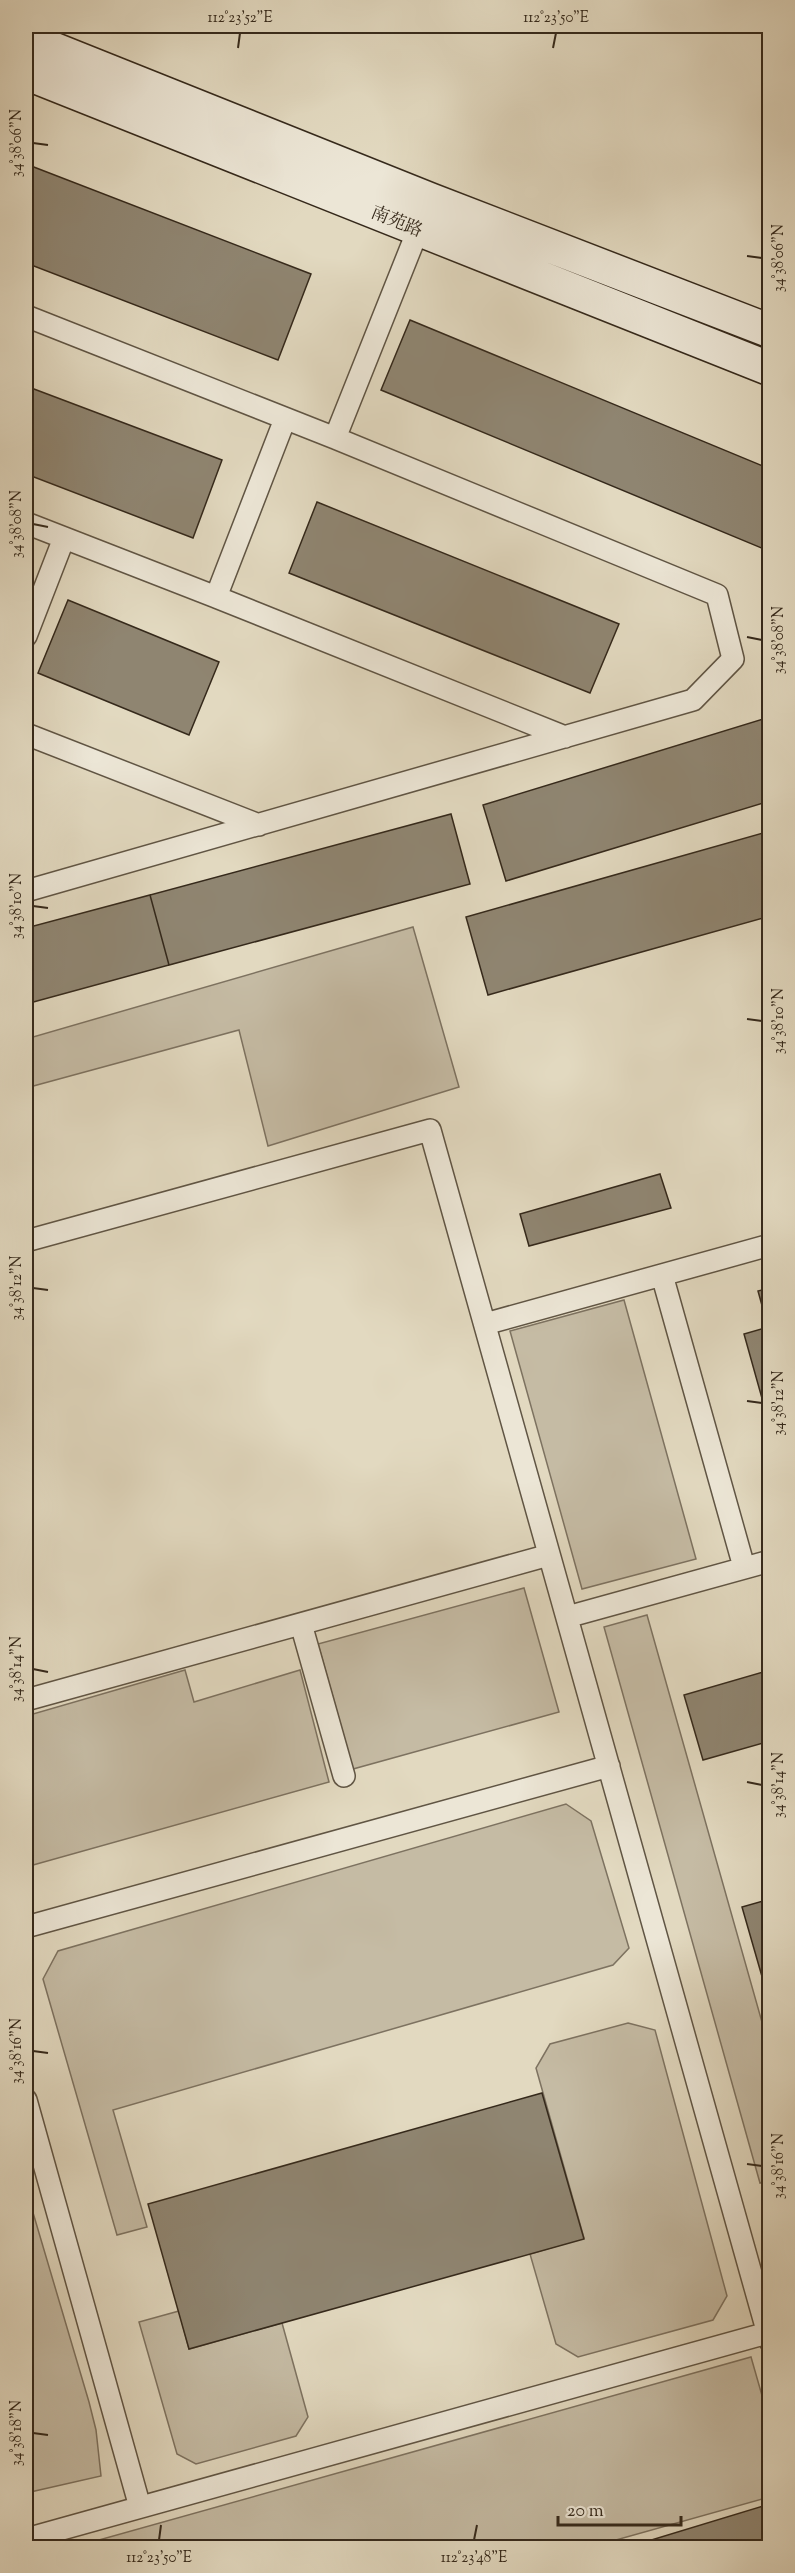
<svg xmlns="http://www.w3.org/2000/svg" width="795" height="2573" viewBox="0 0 795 2573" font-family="'Sorts Mill Goudy','Noto Serif SC',serif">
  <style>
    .green { fill: #c5bba4; stroke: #7d7260; stroke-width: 1.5 }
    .building { fill: #8f8571; stroke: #35291b; stroke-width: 1.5 }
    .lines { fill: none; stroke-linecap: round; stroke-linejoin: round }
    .lane-casing { stroke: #605544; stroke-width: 24 }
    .secondary-casing { stroke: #35291b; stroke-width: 36 }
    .lane { stroke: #ece6d6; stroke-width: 21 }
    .secondary { stroke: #ece6d6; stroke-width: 33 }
    .ticks { fill: none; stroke: #35291b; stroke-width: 2 }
    .labels { text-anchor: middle; stroke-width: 4.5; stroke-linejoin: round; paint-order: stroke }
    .street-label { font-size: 18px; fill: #35291b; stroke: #ece6d6 }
    .neatline { fill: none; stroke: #35291b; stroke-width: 2 }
    .ticks-label { font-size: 15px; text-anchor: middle; fill: #35291b }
  </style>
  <rect width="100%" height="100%" fill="#e2d9c0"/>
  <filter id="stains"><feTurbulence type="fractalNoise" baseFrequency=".00333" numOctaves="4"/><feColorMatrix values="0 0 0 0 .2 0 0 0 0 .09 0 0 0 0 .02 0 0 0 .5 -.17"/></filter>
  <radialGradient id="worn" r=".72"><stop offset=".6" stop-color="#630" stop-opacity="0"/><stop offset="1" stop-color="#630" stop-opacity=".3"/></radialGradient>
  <path class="green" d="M413 927 459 1087 268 1146 239 1030 26 1088V1039Z
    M624 1300 696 1559 582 1589 510 1331Z
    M524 1588 559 1712 353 1769 318 1644Z
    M647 1615 769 2047V2181L760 2183 604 1627Z
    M185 1670 194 1702 300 1670 329 1782 26 1867V1716Z
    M566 1804 591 1821 629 1948 613 1965 113 2110 147 2227 117 2235 43 1979 58 1951Z
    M628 2023 655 2030 727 2296 713 2320 578 2357 556 2344 530 2254 584 2238 536 2068 550 2044Z
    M26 2189 89 2402 96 2430 101 2476 26 2493Z
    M179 2311 189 2349 282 2323 308 2417 296 2436 196 2464 177 2454 139 2322Z
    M751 2357 769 2420V2497L591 2547H74Z"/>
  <path class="building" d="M26 164 311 274 278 360 26 263Z
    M410 320 770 469V537L764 549 381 390Z
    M26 386 222 460 193 538 26 474Z
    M317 502 619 624 590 693 289 573Z
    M68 600 219 662 189 735 38 673Z
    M770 717V801L506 881 483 805Z
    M451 814 470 884 169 965 150 895Z
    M770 831V916L488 995 466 917Z
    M150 895 169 965 26 1004V928Z
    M660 1174 671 1208 529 1246 520 1214Z
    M770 1288V1427L744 1334 768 1327 758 1291Z
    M770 1670V1741L703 1760 684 1695Z
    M770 1899V1993L767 1994 742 1907Z
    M542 2093 584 2239 189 2349 148 2204Z
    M770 2504V2548H625Z"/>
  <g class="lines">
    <g class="lane-casing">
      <path id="lane" d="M26 316 335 438 717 595 733 659 693 700 26 891
        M335 438 422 220
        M26 523 216 597 285 419
        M216 597 565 737
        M26 636 64 538
        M26 734 259 825
        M26 1241 430 1130 770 2341
        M662 1275 744 1567
        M485 1324 770 1245
        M567 1617 770 1561
        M301 1624 344 1776
        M26 1700 549 1555
        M26 1927 609 1766
        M26 2100 140 2507
        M26 2539 767 2333"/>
    </g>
    <g class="secondary-casing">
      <path id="secondary" d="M26 38 431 200 770 331
        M26 73 770 369"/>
    </g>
    <use href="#lane" class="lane"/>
    <use href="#secondary" class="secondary"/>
  </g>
  <path class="ticks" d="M238 48 240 33M553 48 556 33M33 143 48 145M747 256 762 258M33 524 48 527M747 637 762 640M33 906 48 908M747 1019 762 1021M33 1288 48 1290M747 1401 762 1403M33 1669 48 1672M747 1782 762 1785M33 2051 48 2053M747 2164 762 2166M33 2433 48 2435M159 2540 161 2525M474 2540 477 2525"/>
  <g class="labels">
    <g class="street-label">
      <text transform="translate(397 221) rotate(22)" y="6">南苑路</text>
    </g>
  </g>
  <rect width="795" height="2573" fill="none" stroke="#e2d9c0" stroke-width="66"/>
  <path d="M558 2516v9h123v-9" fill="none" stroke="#35291b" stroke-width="3"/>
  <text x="567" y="2516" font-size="18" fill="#35291b" stroke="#ece6d6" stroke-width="4.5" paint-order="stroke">20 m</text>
  <rect x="33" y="33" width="729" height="2507" class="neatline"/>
  <g class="ticks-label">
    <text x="240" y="22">112°23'52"E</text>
    <text x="556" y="22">112°23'50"E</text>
    <text transform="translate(16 143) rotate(-90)" y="5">34°38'06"N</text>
    <text transform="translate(778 258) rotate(-90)" y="5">34°38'06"N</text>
    <text transform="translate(16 524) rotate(-90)" y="5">34°38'08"N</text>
    <text transform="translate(778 640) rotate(-90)" y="5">34°38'08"N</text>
    <text transform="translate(16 906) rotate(-90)" y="5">34°38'10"N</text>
    <text transform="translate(778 1021) rotate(-90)" y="5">34°38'10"N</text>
    <text transform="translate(16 1288) rotate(-90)" y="5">34°38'12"N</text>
    <text transform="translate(778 1403) rotate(-90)" y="5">34°38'12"N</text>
    <text transform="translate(16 1669) rotate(-90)" y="5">34°38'14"N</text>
    <text transform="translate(778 1785) rotate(-90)" y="5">34°38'14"N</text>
    <text transform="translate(16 2051) rotate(-90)" y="5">34°38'16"N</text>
    <text transform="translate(778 2166) rotate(-90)" y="5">34°38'16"N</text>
    <text transform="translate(16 2433) rotate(-90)" y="5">34°38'18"N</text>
    <text x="159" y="2562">112°23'50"E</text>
    <text x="474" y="2562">112°23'48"E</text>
  </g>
  <rect width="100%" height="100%" filter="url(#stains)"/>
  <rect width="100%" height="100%" fill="url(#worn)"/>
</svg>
